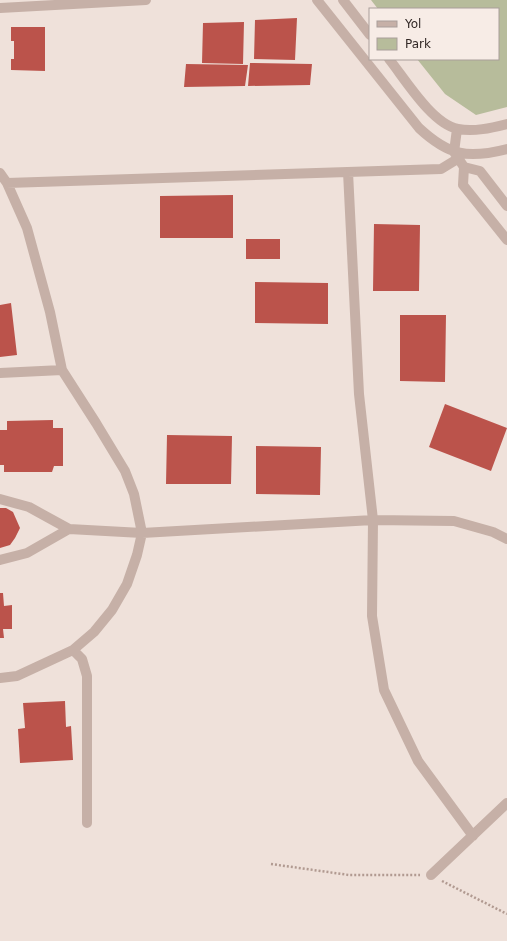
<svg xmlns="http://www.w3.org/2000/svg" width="507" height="941" viewBox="0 0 507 941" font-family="'DejaVu Sans',sans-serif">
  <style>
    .green { fill: #b7bc9b }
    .building { fill: #bb534b }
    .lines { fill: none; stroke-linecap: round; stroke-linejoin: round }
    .path { stroke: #b19a91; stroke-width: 2.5; stroke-dasharray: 2 2; stroke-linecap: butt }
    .minor { stroke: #c6b0a7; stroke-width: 10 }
  </style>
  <rect width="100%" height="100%" fill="#efe1da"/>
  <path class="green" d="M371 0H507V107L476 115 445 94 417 59H498V9H378Z"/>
  <path class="building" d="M297 18 295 60 254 59 255 20Z
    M244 22 243 64 202 63 203 23Z
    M11 27H45V71L11 70V59H14V41H11Z
    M250 63 312 64 310 85 248 86Z
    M186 64 248 65 245 86 184 87Z
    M233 195V238H160V196Z
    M374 224 420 225 419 291H373Z
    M246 239H280V259H246Z
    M255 282 328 283V324L255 323Z
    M11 303 17 355 0 357V305Z
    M400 315H446L445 382 400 381Z
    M445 404 507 428 491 471 429 447Z
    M53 420V428H63V466H54L52 472H4V465H0V430H7V421Z
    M167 435 232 436 231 484H166Z
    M256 446 321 447 320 495 256 494Z
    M0 508H6L13 512 20 528 15 538 10 545 0 548Z
    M0 593H3L4 606 12 605V629H3L4 638H0Z
    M65 701 66 727 71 726 73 760 20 763 18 729 25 728 23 703Z"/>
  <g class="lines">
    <path class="path" d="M271 864 349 875H420
      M442 881 507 914"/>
    <path class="minor" d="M317 0 419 128C449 156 468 159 507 149
      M343 0 370 35
      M0 8 146 0
      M389 59C405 79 432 124 458 129 474 132 491 128 507 124
      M457 129 454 152 464 167 463 185 507 240
      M464 167 480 171 507 206
      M348 172 359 394 373 520 372 616 384 690 418 761 473 836
      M0 173 7 183 27 228 50 312 62 370 96 423 125 471 134 494 142 533 69 529 29 507 0 499
      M7 183 441 169 459 158
      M0 373 62 370
      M0 560 27 553 69 529
      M73 650 82 659 87 676V823
      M0 678 17 676 73 650 94 632 112 610 127 584 137 555 142 533 373 520 454 521 493 532 507 539
      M431 875 507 803"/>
  </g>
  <rect x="369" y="8" width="130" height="52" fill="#f7ece6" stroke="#a99e9a"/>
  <rect x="377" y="21" width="20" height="6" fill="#c6b0a7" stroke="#a99e9a"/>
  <text x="405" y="28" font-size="12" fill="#332927">Yol</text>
  <rect x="377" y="38" width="20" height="12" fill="#b7bc9b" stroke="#a99e9a"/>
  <text x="405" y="48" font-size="12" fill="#332927">Park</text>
</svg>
